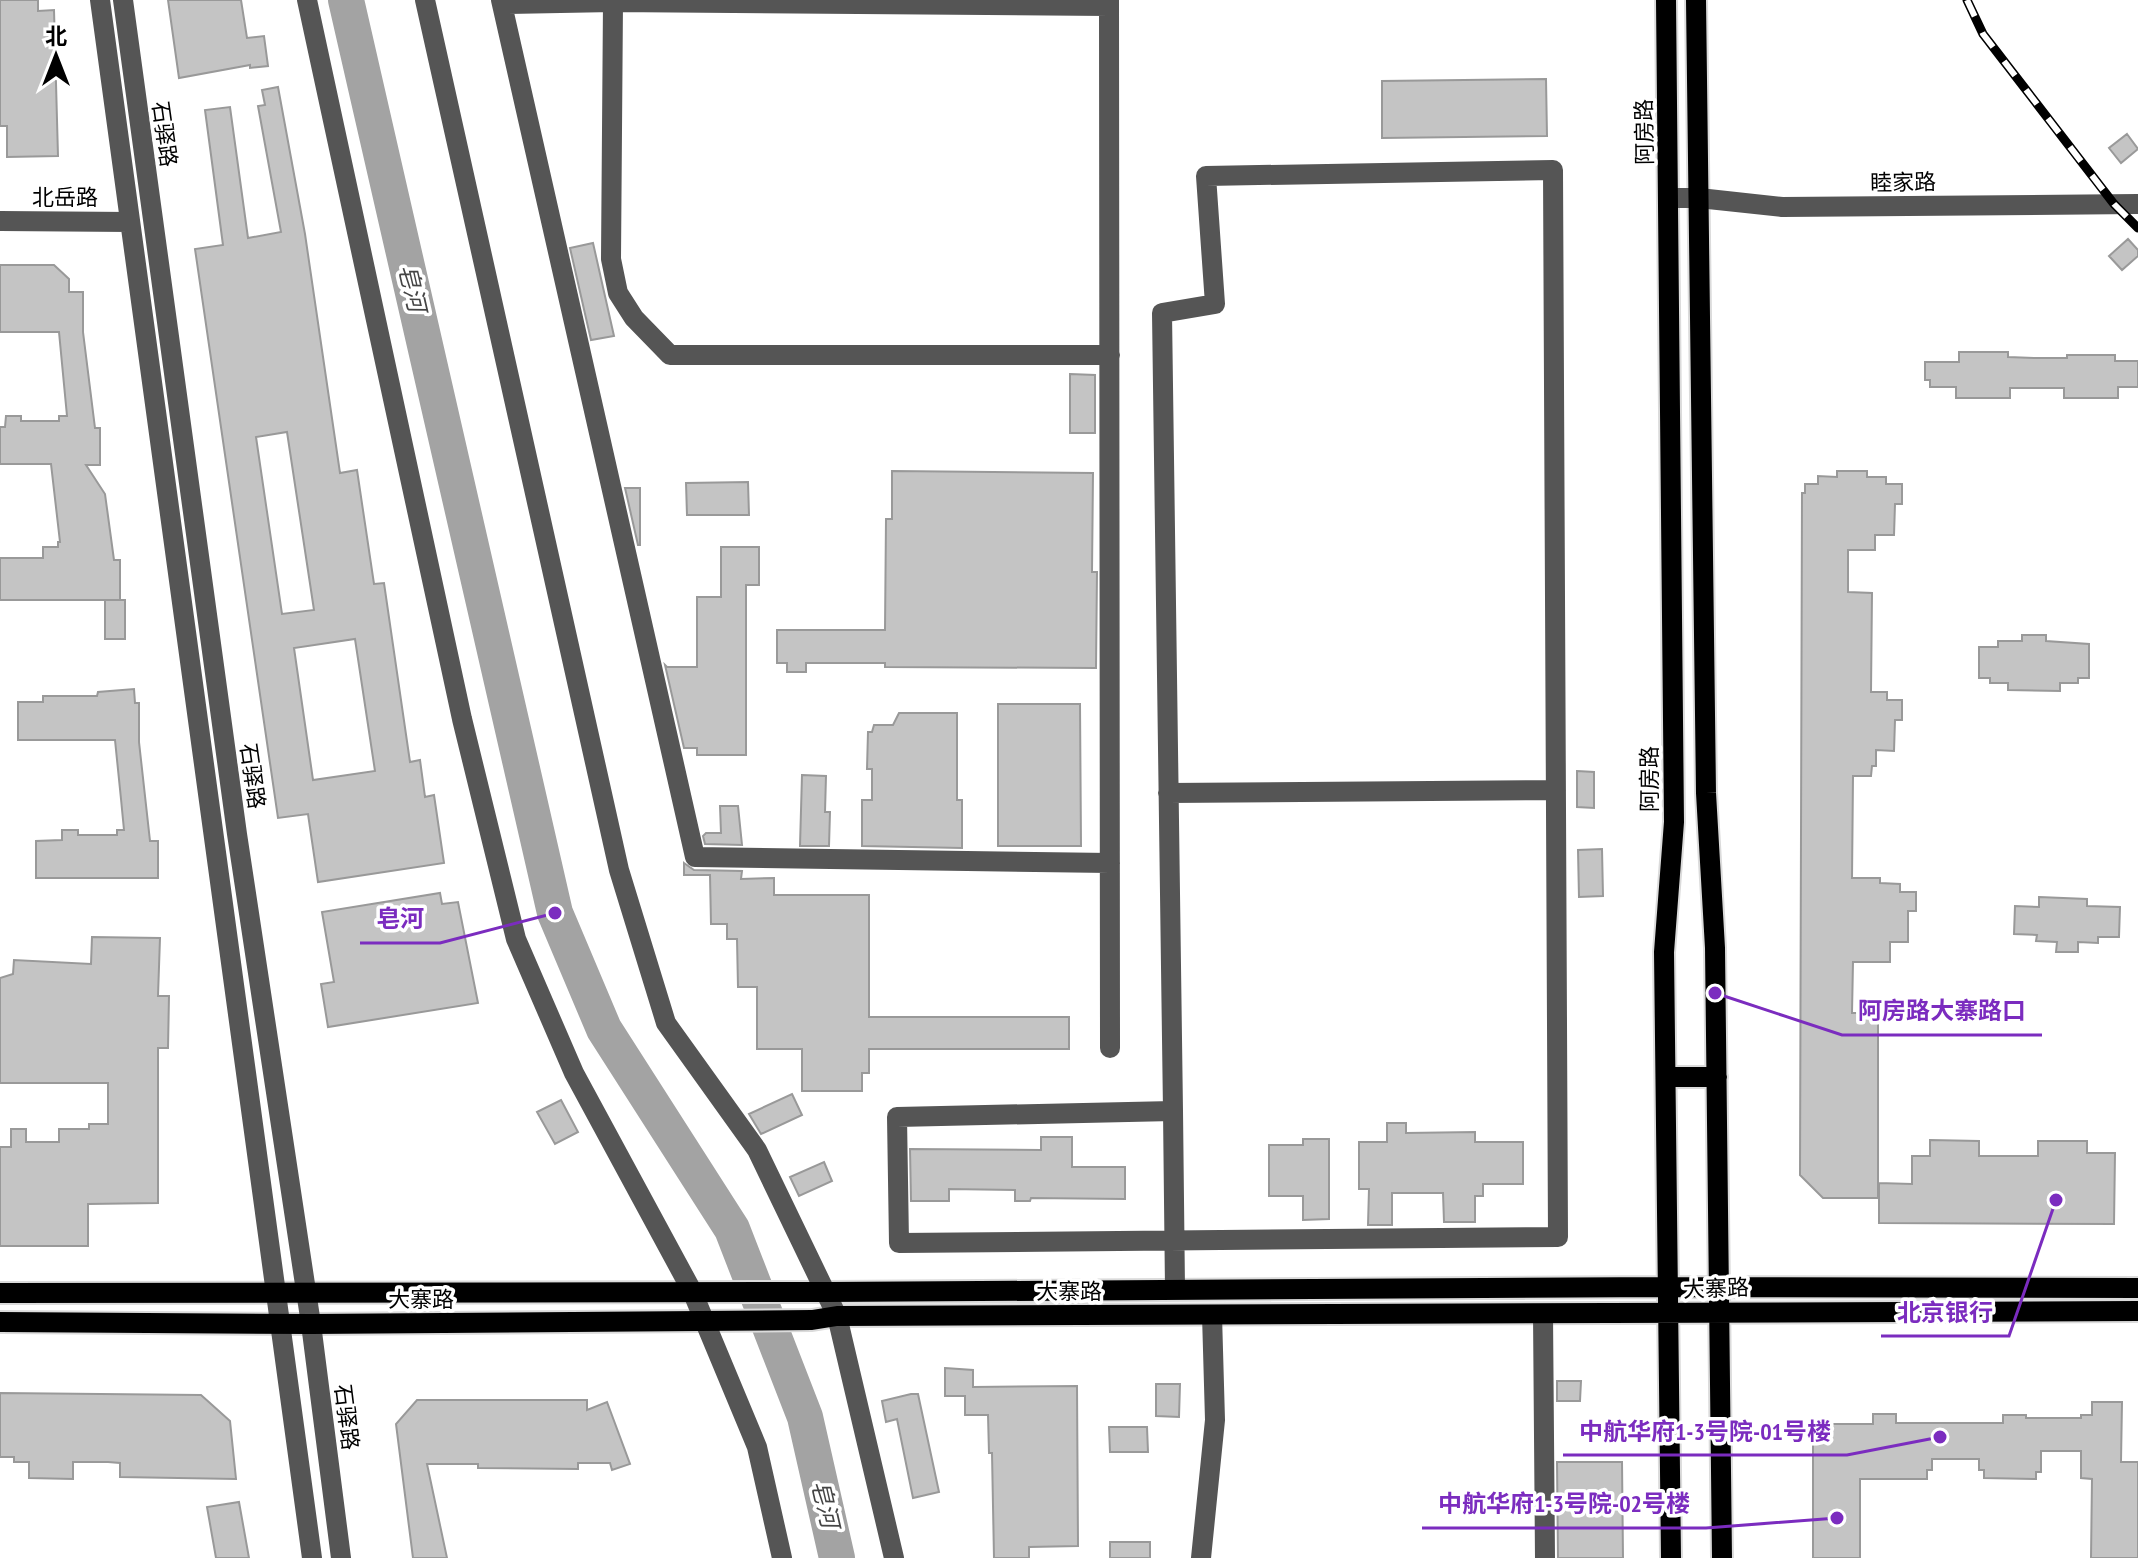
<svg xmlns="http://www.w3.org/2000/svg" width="2138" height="1558" viewBox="0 0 2138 1558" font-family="'PT Sans Narrow','Noto Sans SC',sans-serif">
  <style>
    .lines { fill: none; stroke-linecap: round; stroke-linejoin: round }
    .river { stroke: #a3a3a3; stroke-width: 36 }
    .building { fill: #c4c4c4; stroke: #999; stroke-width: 2; fill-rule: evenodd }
    .major-casing { stroke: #dbdbdb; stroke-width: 24 }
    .minor { stroke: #555; stroke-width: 20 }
    .major { stroke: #000; stroke-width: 20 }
    .rail-casing { stroke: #000; stroke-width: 9 }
    .rail { stroke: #fff; stroke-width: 6; stroke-dasharray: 18; stroke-linecap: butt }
    .labels { text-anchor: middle; stroke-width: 7; stroke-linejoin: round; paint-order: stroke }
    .street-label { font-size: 22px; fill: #000; stroke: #fff }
    .water-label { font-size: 24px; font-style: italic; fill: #444; stroke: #fff }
    .leader { fill: none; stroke: #7b2cbf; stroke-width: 3 }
    .callout-dot { fill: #7b2cbf; stroke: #fff; stroke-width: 3 }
    .callout-label { font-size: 24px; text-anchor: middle; font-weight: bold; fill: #7b2cbf; stroke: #fff; stroke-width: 7; stroke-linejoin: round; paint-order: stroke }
  </style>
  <rect width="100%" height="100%" fill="#fff"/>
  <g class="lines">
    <path class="river" d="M346 0 555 913 604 1029 732 1229 805 1417 837 1558"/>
  </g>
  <path class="building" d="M0 0H38V11L54 10 58 156 7 157V126H0Z
    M168 0H241L247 38 264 36 268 66 250 68V65L179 78Z
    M1546 79 1547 136 1382 138V81Z
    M278 87 305 234 340 473 357 470 374 584 384 583 410 762 420 760 425 797 434 795 444 863 318 882 308 814 278 818 195 249 223 245 205 110 230 107 248 238 281 232 258 106 265 105 262 90ZM287 432 314 610 282 614 256 437ZM355 639 375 771 313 780 294 648Z
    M2127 134 2138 149 2121 163 2109 148Z
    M2128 239 2138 250V256L2122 270 2109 256Z
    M593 243 614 336 591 340 570 248Z
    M0 265H54L69 279V292H83V332L95 428H100V465H86L105 494 114 560H120V600H0V558H43V547H58V542H60L51 464H0V427H5L6 416H21V421H59V416H67L59 332H0Z
    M1959 352H2008V357L2034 358H2067V355H2115V361H2138V387H2118V398H2064V388H2010V398H1956V387H1930V380H1925V362H1959Z
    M1070 374 1095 375V433H1070Z
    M892 471 1093 473 1092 572H1097L1096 668 885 667V663H806V672H787V663H777V630H885L886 519H892Z
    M1837 471H1867V477H1886V484H1902V504H1895L1894 535H1875V550H1848V592L1872 593 1871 692H1887V700H1902V720H1895L1894 751 1876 750V766H1872L1871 776H1853L1852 878H1880V883L1900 884V892H1916V911H1908V942H1890V962H1853L1852 1013H1878V1198H1823L1800 1175 1802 493H1805V484H1818V476L1837 477Z
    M748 482 749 515H687L686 483Z
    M625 488H640V545H638Z
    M721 547H759V585H746V755H697V748H684L665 665 667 667H697V597H721Z
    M105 600H125V639H105Z
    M2022 635H2046V641L2089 644V678H2078V683H2060V691L2008 690V683H1990V678H1979V647H1998V641H2022Z
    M134 689 135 703H139V742L150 841H158V878H36V841L62 840V830H78V835H117V830H124L121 799 115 740H18V702H43V696H97L98 692Z
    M998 704H1080L1081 846H998Z
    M899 713H957V800H962V848L862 846V800H872V769H867L868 732H872L874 725H893Z
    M1577 771 1594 772V808L1577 807Z
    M802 775 826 776 825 812H830L829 846H800Z
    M720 806H738L742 845 705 844 703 836 706 833H721Z
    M1602 849 1603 896 1579 897 1578 850Z
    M684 863 694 870 742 871 741 879 774 878V895H869V1017H1069V1049H869V1073H862V1091H802V1049H757V987H738L737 939H727V924H711L710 875H684Z
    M440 893 442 904 458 902 478 1003 328 1027 321 984 334 982 322 912Z
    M2039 897 2087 899V906L2120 907 2119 937H2098V943L2078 942V952H2056L2057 942 2036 941 2037 935 2014 934 2015 906 2039 907Z
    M92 937 160 938 158 996H169L168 1048H158V1203L88 1204V1246H0V1147H11V1129H26V1142H59V1129H89V1124H108V1083H0V978L13 974 14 960 91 964Z
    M792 1094 802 1115 761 1134 749 1114Z
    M561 1100 578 1132 555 1144 537 1112Z
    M1387 1123H1406V1133L1475 1132V1142H1523V1184H1483V1196H1475V1222H1444L1443 1193H1392V1225H1368L1369 1189H1359V1142H1387Z
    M1041 1137H1072V1167H1125V1199L1031 1198 1030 1201H1015V1190L949 1189V1201H911L910 1149 1041 1150Z
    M1303 1139H1329V1219L1303 1220V1196H1269V1145H1303Z
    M1930 1140 1979 1141V1156H2038V1141H2087V1153H2115L2114 1224 1879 1223V1183L1912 1184V1156H1930Z
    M824 1162 832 1181 799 1196 790 1177Z
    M945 1368 973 1370V1387L1077 1386 1078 1546 1029 1547V1558H994L992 1453H989L988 1415H965V1396H945Z
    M1557 1381H1581L1580 1401H1557Z
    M1156 1384H1180L1179 1417 1156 1416Z
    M0 1393 201 1395 230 1421 236 1479 120 1477V1463L108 1462H73V1479L29 1478V1462H14V1457H0Z
    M911 1394H918L939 1492 913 1498 897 1419 886 1422 882 1401Z
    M417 1400H587V1410L607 1402 630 1464 612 1470 610 1463H578V1469L478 1468V1464H427L447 1558H413L396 1424Z
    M2092 1402H2122L2121 1462H2138V1558H2091L2092 1479 2081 1478V1451H2041V1472H2036V1479L1984 1478V1470H1979V1459H1932V1470H1927V1479H1860V1558H1813V1424H1873V1414H1896V1423H2003V1415H2026V1418H2081V1415H2092Z
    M1109 1427H1147L1148 1452H1110Z
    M1557 1462H1622L1623 1558H1558Z
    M239 1502 249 1558H216L207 1507Z
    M1110 1542H1150V1558H1110Z"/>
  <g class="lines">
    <g class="major-casing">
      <path id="major" d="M1666 0 1674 822 1664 952 1671 1558
        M1696 0 1706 793 1715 948 1722 1558
        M1666 1077H1717
        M0 1293 827 1292 1668 1287 2138 1288
        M0 1322 311 1324 812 1320 837 1316 2138 1311"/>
    </g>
    <path class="minor" d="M100 0 312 1558
      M123 0 237 834 311 1324 341 1558
      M307 0 462 719 516 939 574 1073 692 1291 757 1447 782 1558
      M425 0 619 870 666 1023 757 1150 837 1316 894 1558
      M501 0 695 857 1110 863
      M1109 0 1110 1048
      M613 2 611 259 618 293 634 318 670 355H1110
      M502 4 613 2 1109 6
      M1669 198H1699L1782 207 2138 204
      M0 221 130 222
      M1168 793 1556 790
      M1173 1111 897 1117 899 1243 1558 1237 1553 170 1206 176 1215 304 1162 313 1173 1111 1175 1289
      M1543 1314 1545 1558
      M1201 1558 1215 1420 1212 1315"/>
    <use href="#major" class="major"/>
    <g class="rail-casing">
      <path id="rail" d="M1967 0 1983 34 2114 204 2138 228"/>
    </g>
    <use href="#rail" class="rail"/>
  </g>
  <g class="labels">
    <g class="street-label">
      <text transform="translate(1644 132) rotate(-91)" y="8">阿房路</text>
      <text transform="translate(165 134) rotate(82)" y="8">石驿路</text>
      <text transform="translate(1903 182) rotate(-1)" y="8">睦家路</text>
      <text x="65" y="205">北岳路</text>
      <text transform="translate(253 776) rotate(82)" y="8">石驿路</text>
      <text transform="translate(1649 779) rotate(-90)" y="8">阿房路</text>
      <text transform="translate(1716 1288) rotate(-2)" y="8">大寨路</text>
      <text x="1069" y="1299">大寨路</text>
      <text x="421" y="1307">大寨路</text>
      <text transform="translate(347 1417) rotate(83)" y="8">石驿路</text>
    </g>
    <g class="water-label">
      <text transform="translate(412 288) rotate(77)" y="8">皂河</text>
      <text transform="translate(825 1504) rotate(77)" y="8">皂河</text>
    </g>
  </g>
  <path class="leader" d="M555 913L440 943H360M1715 993L1842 1035H2042M2056 1200L2009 1336H1881M1940 1437L1847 1455H1563M1837 1518L1706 1528H1422"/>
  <g class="callout-dot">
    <circle cx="555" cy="913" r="8"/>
    <circle cx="1715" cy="993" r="8"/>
    <circle cx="2056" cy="1200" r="8"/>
    <circle cx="1940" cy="1437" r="8"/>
    <circle cx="1837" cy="1518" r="8"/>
  </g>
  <g class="callout-label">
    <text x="400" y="927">皂河</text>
    <text x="1942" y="1019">阿房路大寨路口</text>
    <text x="1945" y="1321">北京银行</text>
    <text x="1705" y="1440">中航华府1-3号院-01号楼</text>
    <text x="1564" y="1512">中航华府1-3号院-02号楼</text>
  </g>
  <g transform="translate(56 56)" stroke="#ffffff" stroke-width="6" paint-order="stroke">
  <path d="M0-6L14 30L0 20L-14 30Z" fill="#000000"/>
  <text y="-12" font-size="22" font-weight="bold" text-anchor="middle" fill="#000000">北</text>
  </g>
</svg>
